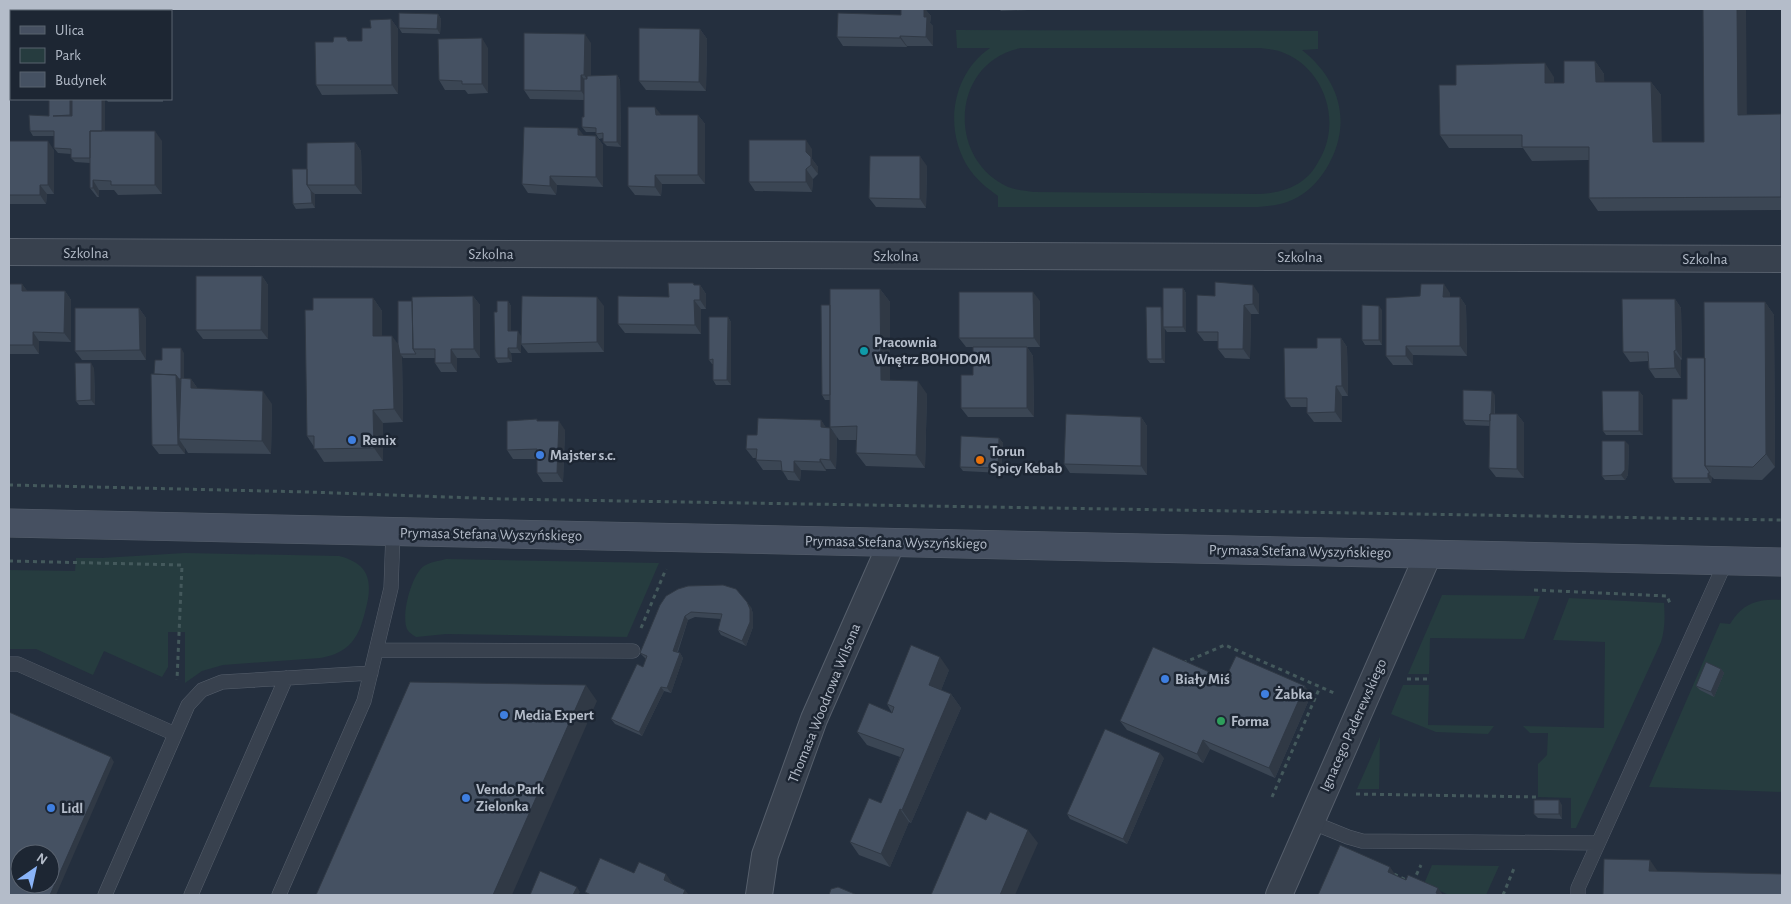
<svg xmlns="http://www.w3.org/2000/svg" width="1791" height="904" viewBox="0 0 1791 904" font-family="'Alegreya Sans',sans-serif">
  <style>
    .green { fill: #263c3f; fill-rule: evenodd }
    .lines { fill: none; stroke-linecap: round; stroke-linejoin: round }
    .service-casing { stroke: #565f6c; stroke-width: 15 }
    .minor-casing { stroke: #565f6c; stroke-width: 28 }
    .secondary-casing { stroke: #565f6c; stroke-width: 29 }
    .path { stroke: #44595c; stroke-width: 3; stroke-dasharray: 4 4; stroke-linecap: butt }
    .service { stroke: #38414e; stroke-width: 14 }
    .minor { stroke: #38414e; stroke-width: 26 }
    .secondary { stroke: #465061; stroke-width: 28 }
    .wall { fill: #3b4654 }
    .shaded-wall { fill: #303945 }
    .building { fill: #455162; stroke: #303945; fill-rule: evenodd }
    .culture-dot { fill: #0f9aa8; stroke: #1d2633; stroke-width: 2 }
    .shop-dot { fill: #3f7fe0; stroke: #1d2633; stroke-width: 2 }
    .food-dot { fill: #e8710a; stroke: #1d2633; stroke-width: 2 }
    .leisure-dot { fill: #2e9e5b; stroke: #1d2633; stroke-width: 2 }
    .labels { text-anchor: middle; stroke-width: 5; stroke-linejoin: round; paint-order: stroke }
    .street-label { font-size: 15px; fill: #b4bcc9; stroke: #1d2633 }
    .poi-label { font-size: 15px; font-weight: bold; fill: #b4bcc9; stroke: #1d2633; text-anchor: start }
  </style>
  <rect width="100%" height="100%" fill="#242f3e"/>
  <path class="green" d="M956 30 1318 31V49L1302 50C1341 81 1353 125 1326 169 1318 182 1306 194 1292 200 1281 205 1270 206 1258 207H998V196C987 188 978 181 970 170 943 131 951 75 990 48H957ZM1021 48H1260C1266 49 1273 49 1279 51 1322 65 1342 117 1321 157 1316 166 1311 175 1302 181 1290 190 1275 193 1260 194L1034 192C1026 191 1016 190 1008 187 945 158 952 61 1021 48Z
    M185 553 339 556C371 564 373 583 365 612 362 624 358 637 348 646 340 653 331 656 320 658L223 665 202 671 185 683V632H168V667L162 677 104 651 93 675 36 649H9V570L75 571 76 558H102Z
    M446 559 659 563 627 637 446 634 416 637C413 635 409 633 407 629 401 616 411 575 424 566 430 562 439 561 446 559Z
    M1442 595 1540 596 1524 639 1430 638 1429 674H1408Z
    M1569 598 1664 603C1665 617 1665 629 1661 642L1576 828H1571V798L1538 797V764L1547 755 1548 733H1530L1523 726 1604 728 1605 642 1553 640Z
    M1782 600V792L1649 787 1720 623 1730 624C1744 602 1758 599 1782 600Z
    M1403 685H1429L1428 725 1494 726 1488 734 1436 732 1391 714Z
    M1380 737 1379 789H1357Z
    M1432 865 1499 866 1486 895H1449L1424 884Z"/>
  <g class="lines">
    <g class="service-casing">
      <path id="service" d="M376 650 633 651
        M9 664H18L175 734
        M1311 822 1348 837 1362 841 1598 843
        M105 895 188 705 202 690 222 682 371 673
        M191 895 286 678
        M279 895 364 701 391 588 393 532
        M1578 895V888L1726 561"/>
    </g>
    <g class="minor-casing">
      <path id="minor" d="M9 252 1782 259
        M759 895 765 855 814 719 892 542
        M1279 895 1428 555"/>
    </g>
    <g class="secondary-casing">
      <path id="secondary" d="M9 523 1782 562"/>
    </g>
    <path class="path" d="M9 485 308 492 502 499 1782 520
      M9 561 182 565 177 680
      M1534 590 1667 596 1671 606
      M641 628 666 569
      M1183 663 1225 645 1334 693
      M1407 679H1429
      M1356 794 1538 797
      M1272 797 1320 687
      M1394 874 1408 881
      M1413 882 1421 865
      M1503 895 1515 866"/>
    <use href="#service" class="service"/>
    <use href="#minor" class="minor"/>
    <use href="#secondary" class="secondary"/>
  </g>
  <path class="wall" d="M901 9H925L931 16 930 23 933 26V46H907V47L843 46 837 37 901 15Z
    M999 9H1054L1001 11Z
    M438 14 441 19 440 34 402 33 399 28Z
    M391 19 398 29V94L322 95 316 85 349 41H362L371 28Z
    M700 29 707 39 706 91 646 90 639 81Z
    M9 32H11V90H9Z
    M591 43V76L617 75 620 80 621 147 607 146 603 142V138L599 139 596 134V132H586L582 127 584 117V100L530 99 524 90Z
    M488 48V93L468 94 465 90H445L439 80Z
    M1595 61 1604 74V82H1651L1661 95V142H1704L1747 115 1781 114 1782 117V210L1598 211 1589 198V160L1532 161 1523 148H1449L1440 135 1456 85 1554 77V83H1564Z
    M49 99 105 131 162 141V194L118 195 114 190H99V197H97L90 188V163L75 162 71 158V154L58 153 54 148V136H33L30 131 49 116Z
    M106 99H163V102H108Z
    M661 115H698L705 124V184H662L661 196 635 195 628 186Z
    M584 136H596L603 145V187L557 185 556 195 528 193 522 184Z
    M9 141 54 150V194H47L46 204H9Z
    M355 142 361 151 362 194H315V208L296 209 293 204 307 169Z
    M812 149V159L818 167V174L813 179 812 192 755 191 749 182Z
    M927 166 926 208 876 207 869 198Z
    M262 276 268 285V339H203L196 330Z
    M9 284H22L27 291H65L71 300V342L39 341V354H9Z
    M694 285H700L706 294V309H701V334L625 333 618 324Z
    M1183 288 1186 293V332H1167L1165 329V363H1150L1147 359 1163 310Z
    M880 289 890 302V380L927 394 925 468 866 466 856 453 857 440H839L830 427V400H825L822 395 830 305Z
    M1450 293V297H1460L1466 306 1467 356 1413 355V365H1393L1386 356 1420 296Z
    M1259 294V314H1251L1250 359 1225 358 1218 349V341H1204L1197 332 1215 296Z
    M473 296 480 305V358H457V372H441L435 363V358H403L402 356 403 422 383 423V461L324 462 307 436 313 310 373 298 382 311V336L398 344 412 301Z
    M1675 299 1681 308 1682 359 1681 360V378H1655L1649 369 1648 361 1630 362 1623 352Z
    M508 301 511 306V331L521 336V353H511L512 362 498 363 495 358 497 312Z
    M1040 301V347H1027L1033 356 1034 417H968L961 408 973 375V347H966L959 338Z
    M1765 302 1774 315 1775 467 1762 480 1714 479 1712 477 1711 483H1675L1672 478 1687 399 1705 358Z
    M604 306V352L528 353 521 344Z
    M139 308 146 318V360H82L75 351Z
    M1382 310V345H1365L1362 340Z
    M728 317 731 322V385H716L713 380V364H712L709 360Z
    M1341 338 1347 347 1348 396H1342V422H1314L1307 413V407H1291L1285 398 1317 348Z
    M184 353V378L191 379 198 389 272 404 271 454 188 453 185 448V454H159L152 445 154 374 162 360Z
    M94 368 95 405H79L76 401Z
    M1639 391 1643 396V435H1606L1603 431Z
    M1495 395V414H1517L1524 423V478L1496 477 1489 468 1490 426 1466 425 1463 420Z
    M1141 417 1147 426V475L1070 473 1064 464Z
    M821 420 826 428H830L837 437 836 469H826V471L801 470 800 481 788 480 782 470H763L756 460V458H753L746 449 757 435Z
    M538 421 565 430 563 482H543L537 473V459H513L507 450Z
    M999 438 1003 443 1001 473 963 471 960 467Z
    M1629 445 1628 475 1625 480H1605L1602 476Z
    M660 605 751 607 753 614V627L746 646 721 635 718 630 721 619 695 617 688 620 678 652 680 653 683 658 671 693 664 691 642 736 615 724 611 719 643 667 646 659 640 653Z
    M1721 669 1724 673 1714 697 1700 690 1696 686Z
    M949 670 941 690 951 694 961 708 911 823 909 822 890 867 859 855 850 842 881 803 900 757 867 745 857 732 892 713 887 704Z
    M1225 679 1311 695 1275 778 1210 749 1203 763 1127 730 1120 721Z
    M1164 758 1127 844 1070 819 1067 814Z
    M1562 805V819L1538 818 1534 814Z"/>
  <path class="shaded-wall" d="M924 9H925L931 16 930 23 933 26V46L926 37 924 17Z
    M1737 9H1746L1747 128 1738 115Z
    M438 14 441 19 440 34 437 29Z
    M391 19 398 29V94L392 85Z
    M700 29 707 39 706 91 699 82Z
    M585 34 591 43V84L584 75Z
    M900 36 907 46V47L900 38Z
    M482 38 488 48V93L482 84Z
    M1595 61 1604 74 1605 95 1596 82Z
    M1545 63 1554 77V96L1545 83Z
    M581 75 588 84V100L581 91Z
    M617 75 620 80 621 147 617 142Z
    M1651 82 1661 95 1662 155 1653 142Z
    M70 99H73V120L70 115Z
    M102 99H105V139L102 134Z
    M655 107 662 116 656 115Z
    M1781 114 1782 117V199L1781 197Z
    M698 115 705 124V184L698 175Z
    M578 128 585 137 578 135Z
    M155 131 162 141V194L155 185Z
    M596 136 603 145V187L596 177Z
    M806 140 812 149V159L818 167V174L811 165 806 152Z
    M48 141 54 150V194L48 185Z
    M355 142 361 151 362 194 355 185Z
    M920 156 927 166 926 208 920 199Z
    M806 169 813 179 812 192 806 182Z
    M655 175 662 184 661 196 655 187Z
    M550 176 557 185 556 195 550 186Z
    M93 180 99 190V197L93 188Z
    M40 185 47 194 46 204 40 195Z
    M311 191 315 194V208L312 203Z
    M262 276 268 285V339L261 330Z
    M693 283 700 292V285L706 294V309L700 300Z
    M22 284 29 293 22 291Z
    M1444 284 1450 293V306L1443 297Z
    M1253 285 1259 294V314L1253 304Z
    M1183 288 1186 293V332L1183 327Z
    M880 289 890 302V393L881 380Z
    M65 291 71 300V342L64 333Z
    M1033 292 1040 301V347L1034 338Z
    M473 296 480 305V358L474 349Z
    M597 297 604 306V352L597 342Z
    M1460 297 1466 306 1467 356 1460 346Z
    M373 298 382 311V350L373 336Z
    M1675 299 1681 308 1682 359 1676 350Z
    M694 300 701 309V334L695 325Z
    M508 301 511 306V335L508 331Z
    M1765 302 1774 315 1775 467 1766 454Z
    M1244 305 1251 314 1250 359 1243 349Z
    M1379 306 1382 310V345L1379 340Z
    M1161 307 1164 312 1163 327 1165 329V363L1162 359Z
    M139 308 146 318V360L140 350Z
    M728 317 731 322V385L727 380Z
    M518 331 521 336V353L517 348Z
    M33 332 39 341V354L33 345Z
    M392 336 402 349 400 354 402 356 403 422 394 409Z
    M1341 338 1347 347 1348 396 1342 386Z
    M1406 346 1413 355V365L1406 356Z
    M1027 347 1033 356 1034 417 1027 408Z
    M181 348 184 353V384L181 379Z
    M508 348 511 353 512 362 508 358Z
    M451 349 457 358V372L451 363Z
    M1674 351 1681 360V378L1675 368Z
    M91 363 94 368 95 405 91 400Z
    M176 375 183 384 179 439 185 448V454L178 445Z
    M191 379 200 392 191 388Z
    M918 381 927 394 925 468 916 455Z
    M1336 386 1342 396V422L1335 412Z
    M263 391 272 404 271 454 262 441Z
    M1492 391 1495 395 1494 426 1491 421Z
    M1639 391 1643 396V435L1639 431Z
    M373 410 383 423V461L374 448Z
    M1517 414 1524 423V478L1517 469Z
    M1141 417 1147 426V475L1141 466Z
    M821 420 827 429 821 427Z
    M559 421 565 430 563 482 557 473Z
    M830 428 837 437 836 469 830 460Z
    M999 438 1003 443 1001 473 998 468Z
    M1625 441 1629 445 1628 475 1625 480 1621 475Z
    M820 459 826 469V471L820 462Z
    M794 461 801 470 800 481 794 472Z
    M1708 473 1712 477 1711 483 1708 478Z
    M747 602 751 607 753 614V627L746 646 742 641Z
    M685 616 688 620 676 655 673 651Z
    M680 653 683 658 671 693 667 688Z
    M940 657 949 670 938 698 929 685Z
    M1721 669 1724 673 1714 697 1711 692Z
    M586 685 597 701 512 895H493Z
    M1305 686 1311 695 1275 778 1269 768Z
    M661 687 664 691 642 736 639 732Z
    M951 694 961 708 911 823 902 810Z
    M1203 740 1210 749 1203 763 1197 754Z
    M1160 753 1164 758 1127 844 1123 839Z
    M111 757 114 762 56 895H50Z
    M1559 800 1562 805V819L1559 814Z
    M900 809 909 822 890 867 881 854Z
    M1028 830 1038 843 1015 895H1000Z
    M1650 860 1661 876 1649 871Z
    M1390 867 1402 884 1388 872Z
    M666 874 675 887 664 880Z
    M577 887 580 892 578 895H573Z
    M1438 888 1443 895H1438L1436 893Z
    M685 890 689 895H683Z"/>
  <path class="building" d="M901 9H924V17H927L926 37 900 36V38L837 37 838 13 901 15Z
    M1703 9H1737L1738 115 1781 114V197L1589 198V147H1522V135H1440L1439 85H1456V65L1545 63V83H1564V61H1595L1596 82H1651L1653 142H1704Z
    M399 13 438 14 437 29 399 28Z
    M391 19 392 85H316L315 42H333L334 37H346L348 41H362V28H371L370 20Z
    M639 28 700 29 699 82 639 81Z
    M9 32H11V77H9Z
    M524 33 585 34 584 75H581V91L524 90Z
    M482 38V84H462V81L439 80 438 39Z
    M617 75V142H603V133L596 134V128L582 127V117H584V79H587V76Z
    M49 99H70V115L53 116H72V99H102V131H90V158H71V149L54 148V131H30L29 115 49 116Z
    M628 107H655L656 115H698V175H655V187L628 186Z
    M524 127 578 128V135L596 136V177L550 176V186L522 184Z
    M90 131H155V185H111V181L93 180V188H90Z
    M749 140H806V152L811 157V165L806 169V182H749Z
    M9 141H48V185H40V195H9Z
    M355 142V185H307V143Z
    M870 156H920V199L869 198Z
    M292 169H307V185L311 191 312 203 293 204Z
    M196 276H262L261 330H196Z
    M1215 282 1253 285V304L1244 305 1243 349H1218V332H1197V295L1215 296Z
    M668 283H693L694 285H700V300H694L695 325 618 324V296L669 297Z
    M9 284H22V291H65L64 333 33 332V345H9Z
    M1421 284H1444L1443 297H1460V346H1406V356H1386V298L1420 296Z
    M1163 288H1183V327H1163Z
    M830 289H880L881 380 918 381 916 455 856 453 857 426 830 427Z
    M959 292H1033L1034 338H959Z
    M473 296 474 349H451V363H435V349H413L412 297Z
    M522 296 597 297V342L521 344Z
    M313 298H373V336H392L394 409 373 410 374 448 314 449V436H307L305 310H313Z
    M1622 299H1675L1676 350 1674 351 1675 368 1649 369 1648 352H1623Z
    M398 301H412L413 349 416 354H400L398 344Z
    M497 301H508V331H518L517 348H508V358H495L494 312H497Z
    M1704 302H1765L1766 454 1753 467 1705 466Z
    M821 305H830V395H822Z
    M1362 305 1379 306V340H1362Z
    M1146 307H1161L1162 359H1147Z
    M75 308H139L140 350 75 351Z
    M709 317H728L727 380H713V359L709 360Z
    M1317 338H1341L1342 386H1336L1335 412 1307 413V398H1285L1284 348H1317Z
    M973 347H1027V408H961V375H973Z
    M162 348H181V379H179L176 375 154 374 155 360H162Z
    M1687 358H1705V466L1710 473H1708V478H1672V399H1687Z
    M75 363H91V400L76 401Z
    M151 374 176 375 178 445H152Z
    M181 378 191 379V388L263 391 262 441 179 439Z
    M1463 390 1492 391 1491 414H1490V421L1463 420Z
    M1602 391H1639V431H1603Z
    M1066 414 1141 417V466L1064 464Z
    M1490 414H1517V469L1489 468Z
    M758 418 821 420V427L830 428V460L820 459V462L794 461V472L782 471 781 461 756 460 757 449H746L747 435H757Z
    M537 419V421H559L557 473H537V449L507 450V421Z
    M961 436 999 438 998 468 960 467Z
    M1602 441H1625V470L1621 475 1602 476Z
    M723 585 736 589 747 602 750 609V622L742 641 718 630 722 614 691 612 685 616 673 651 680 653 667 688 661 687 639 732 611 719 637 664 643 667 647 656 640 653 660 605 666 596 678 589 688 586Z
    M911 645 940 657 929 685 951 694 902 810 900 809 881 854 850 842 869 798 881 803 904 749 857 732 869 703 892 713 894 707 887 704Z
    M1153 647 1225 679 1236 656 1305 686 1269 768 1203 740 1197 754 1120 721Z
    M1706 662 1721 669 1711 692 1696 686Z
    M410 682 586 685 493 895H316Z
    M9 712 111 757 50 895H9ZM20 854H50V884H20Z
    M1105 729 1160 753 1123 839 1067 814Z
    M1534 800H1559V814H1534Z
    M967 811 986 820 990 812 1028 830 1000 895H931Z
    M1340 845 1390 867 1388 872 1406 880 1408 875 1438 888 1436 893 1441 895H1318Z
    M600 858 634 873 639 862 666 874 664 880 685 890 683 895H591L585 892Z
    M1604 859 1650 860 1649 871 1782 874V895H1603Z
    M540 871 577 887 573 895H530Z
    M838 887 857 895H829L831 889Z"/>
  <circle class="culture-dot" cx="864" cy="351" r="5"/>
  <g class="shop-dot">
    <circle cx="352" cy="440" r="5"/>
    <circle cx="540" cy="455" r="5"/>
    <circle cx="1165" cy="679" r="5"/>
    <circle cx="1265" cy="694" r="5"/>
    <circle cx="504" cy="715" r="5"/>
    <circle cx="466" cy="798" r="5"/>
    <circle cx="51" cy="808" r="5"/>
  </g>
  <circle class="food-dot" cx="980" cy="460" r="5"/>
  <circle class="leisure-dot" cx="1221" cy="721" r="5"/>
  <g class="labels">
    <g class="street-label">
      <text x="86" y="258">Szkolna</text>
      <text x="491" y="259">Szkolna</text>
      <text x="896" y="261">Szkolna</text>
      <text x="1300" y="262">Szkolna</text>
      <text x="1705" y="264">Szkolna</text>
      <text transform="translate(491 534) rotate(1)" y="5">Prymasa Stefana Wyszyńskiego</text>
      <text transform="translate(896 542) rotate(1)" y="5">Prymasa Stefana Wyszyńskiego</text>
      <text transform="translate(1300 551) rotate(1)" y="5">Prymasa Stefana Wyszyńskiego</text>
      <text transform="translate(824 703) rotate(-68)" y="5">Thomasa Woodrowa Wilsona</text>
      <text transform="translate(1353 725) rotate(-66)" y="5">Ignacego Paderewskiego</text>
    </g>
    <g class="poi-label">
      <text x="874" y="347">Pracownia<tspan x="874" dy="17">Wnętrz BOHODOM</tspan></text>
      <text x="362" y="445">Renix</text>
      <text x="990" y="456">Torun<tspan x="990" dy="17">Spicy Kebab</tspan></text>
      <text x="550" y="460">Majster s.c.</text>
      <text x="1175" y="684">Biały Miś</text>
      <text x="1275" y="699">Żabka</text>
      <text x="514" y="720">Media Expert</text>
      <text x="1231" y="726">Forma</text>
      <text x="476" y="794">Vendo Park<tspan x="476" dy="17">Zielonka</tspan></text>
      <text x="61" y="813">Lidl</text>
    </g>
  </g>
  <rect width="1791" height="904" fill="none" stroke="#b4bcc9" stroke-width="20"/>
  <rect x="10" y="10" width="162" height="90" fill="#1d2633" stroke="#59626f"/>
  <rect x="20" y="26" width="25" height="8" fill="#465061" stroke="#59626f"/>
  <text x="55" y="35" font-size="15" fill="#b4bcc9">Ulica</text>
  <rect x="20" y="48" width="25" height="15" fill="#263c3f" stroke="#59626f"/>
  <text x="55" y="60" font-size="15" fill="#b4bcc9">Park</text>
  <rect x="20" y="72" width="25" height="15" fill="#455162" stroke="#59626f"/>
  <text x="55" y="85" font-size="15" fill="#b4bcc9">Budynek</text>
  <g transform="translate(35 869) rotate(34)"><circle r="24" fill="#1d2633" stroke="#59626f"/>
  <path d="M0-4L9 19L0 12L-9 19Z" fill="#8ab4f8"/>
  <text y="-8" font-size="14" font-weight="bold" text-anchor="middle" fill="#b4bcc9">N</text>
  </g>
</svg>
